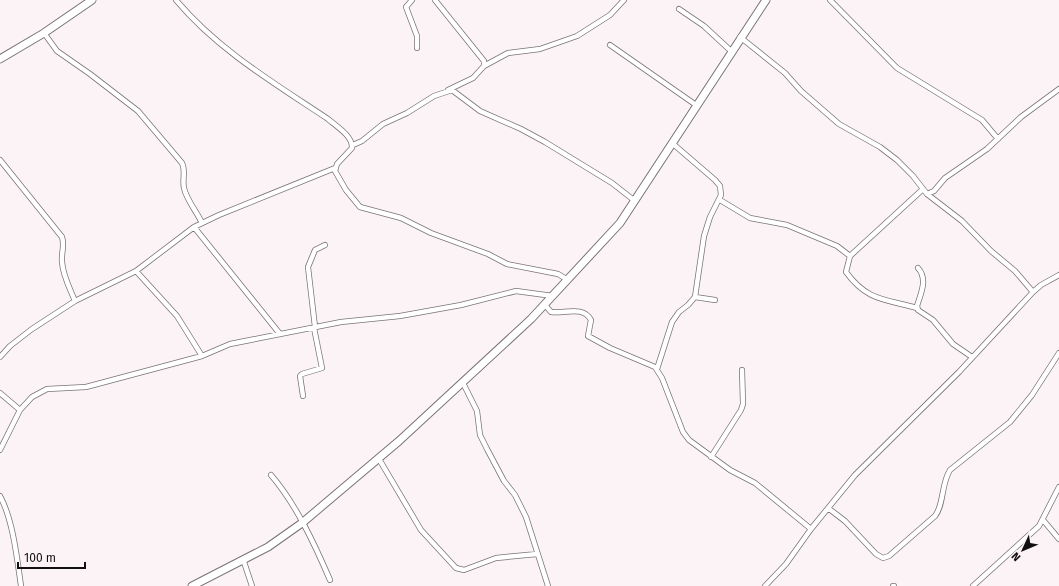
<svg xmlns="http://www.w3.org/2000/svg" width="1059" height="586" viewBox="0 0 1059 586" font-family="'Fira Sans',sans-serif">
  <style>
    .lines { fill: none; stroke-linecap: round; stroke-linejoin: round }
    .minor-casing { stroke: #7a7375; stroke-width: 6 }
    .secondary-casing { stroke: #7a7375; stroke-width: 9 }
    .minor { stroke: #fff; stroke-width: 4.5 }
    .secondary { stroke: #fff; stroke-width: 7 }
  </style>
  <rect width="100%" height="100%" fill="#fbf3f6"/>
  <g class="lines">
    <g class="minor-casing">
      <path id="minor" d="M176 0C218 50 274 83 328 119 336 126 353 136 352 148L337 164 335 171 346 190 360 207 401 218 431 233 488 254 507 264 558 274 568 280
        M412 0 406 7 417 36V48
        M435 0 484 61V66L473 78 448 90
        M830 0 897 68 982 120 998 139
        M679 9 704 26 731 51
        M44 33 57 51 90 74 138 111 182 163C186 171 182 179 184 188 186 199 197 212 202 223
        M740 37 785 73 801 91 839 124 880 147 897 160 913 176 927 194 962 221 991 251 1015 271 1033 292
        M610 45 696 105
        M484 66 508 53 540 49 577 36 610 15 624 0
        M353 145 362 141 383 124 407 113 434 96 452 90 480 111 521 129 545 142 612 183 635 201
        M0 160 62 237C65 246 61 253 62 262 63 276 70 289 75 301
        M927 194 934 191 945 178 987 149 1021 117 1059 89
        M720 200 750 218 787 225 837 246 850 256
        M194 227 280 334
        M918 268C928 279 921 293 917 306L918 310 933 320 953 344 972 357
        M136 271 177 316 202 356
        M695 297 715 300
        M545 305 551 312C564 314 583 305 591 320L588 336 610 348 655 367 662 378 683 432 689 440 730 470 755 483 811 529
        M917 308C885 299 867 301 846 272L850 256 923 189
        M315 327 308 267 315 250 325 245
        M0 357 10 346 32 329 75 301 136 271 194 227 219 215 335 168
        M657 369 672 322 679 312 688 305 695 297 704 236 710 217 721 195 720 186 715 180 672 143
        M463 383 477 411 480 435 487 449 504 481 515 495 526 517 548 586
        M0 393 20 410
        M303 396 300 376 302 374 322 368 314 328
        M0 450 20 410 32 397 47 389 86 387 202 356 230 344 341 322 400 316 461 305 516 291 553 296
        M711 457 741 410 743 404 742 370
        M379 459 421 530 456 568 464 570 496 558 537 554
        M271 475C296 504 315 545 330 580
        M0 496C13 520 17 558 21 586
        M828 508 845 521 876 554 883 558 889 556 935 516C944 505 941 484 950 470L1010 422 1032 395 1059 353
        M1043 520 1059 539
        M243 559 252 586
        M765 586 786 564 811 529 855 475 959 372 1033 292 1041 285 1059 275
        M893 586H894
        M973 586 1039 526 1059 487"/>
    </g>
    <g class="secondary-casing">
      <path id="secondary" d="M0 59 44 33 92 0
        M192 586 268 547 302 523 399 441 531 319 620 223 766 0"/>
    </g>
    <use href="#minor" class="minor"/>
    <use href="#secondary" class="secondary"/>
  </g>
  <g transform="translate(1023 550) rotate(226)" stroke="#fbf3f6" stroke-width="3" paint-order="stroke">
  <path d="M0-3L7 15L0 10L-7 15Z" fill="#131011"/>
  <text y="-6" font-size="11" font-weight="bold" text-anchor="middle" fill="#131011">N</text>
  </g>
  <path d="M18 562v6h67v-6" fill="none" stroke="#131011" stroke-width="2"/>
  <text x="24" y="562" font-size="12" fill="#131011" stroke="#fbf3f6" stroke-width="3" paint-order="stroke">100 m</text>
</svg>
